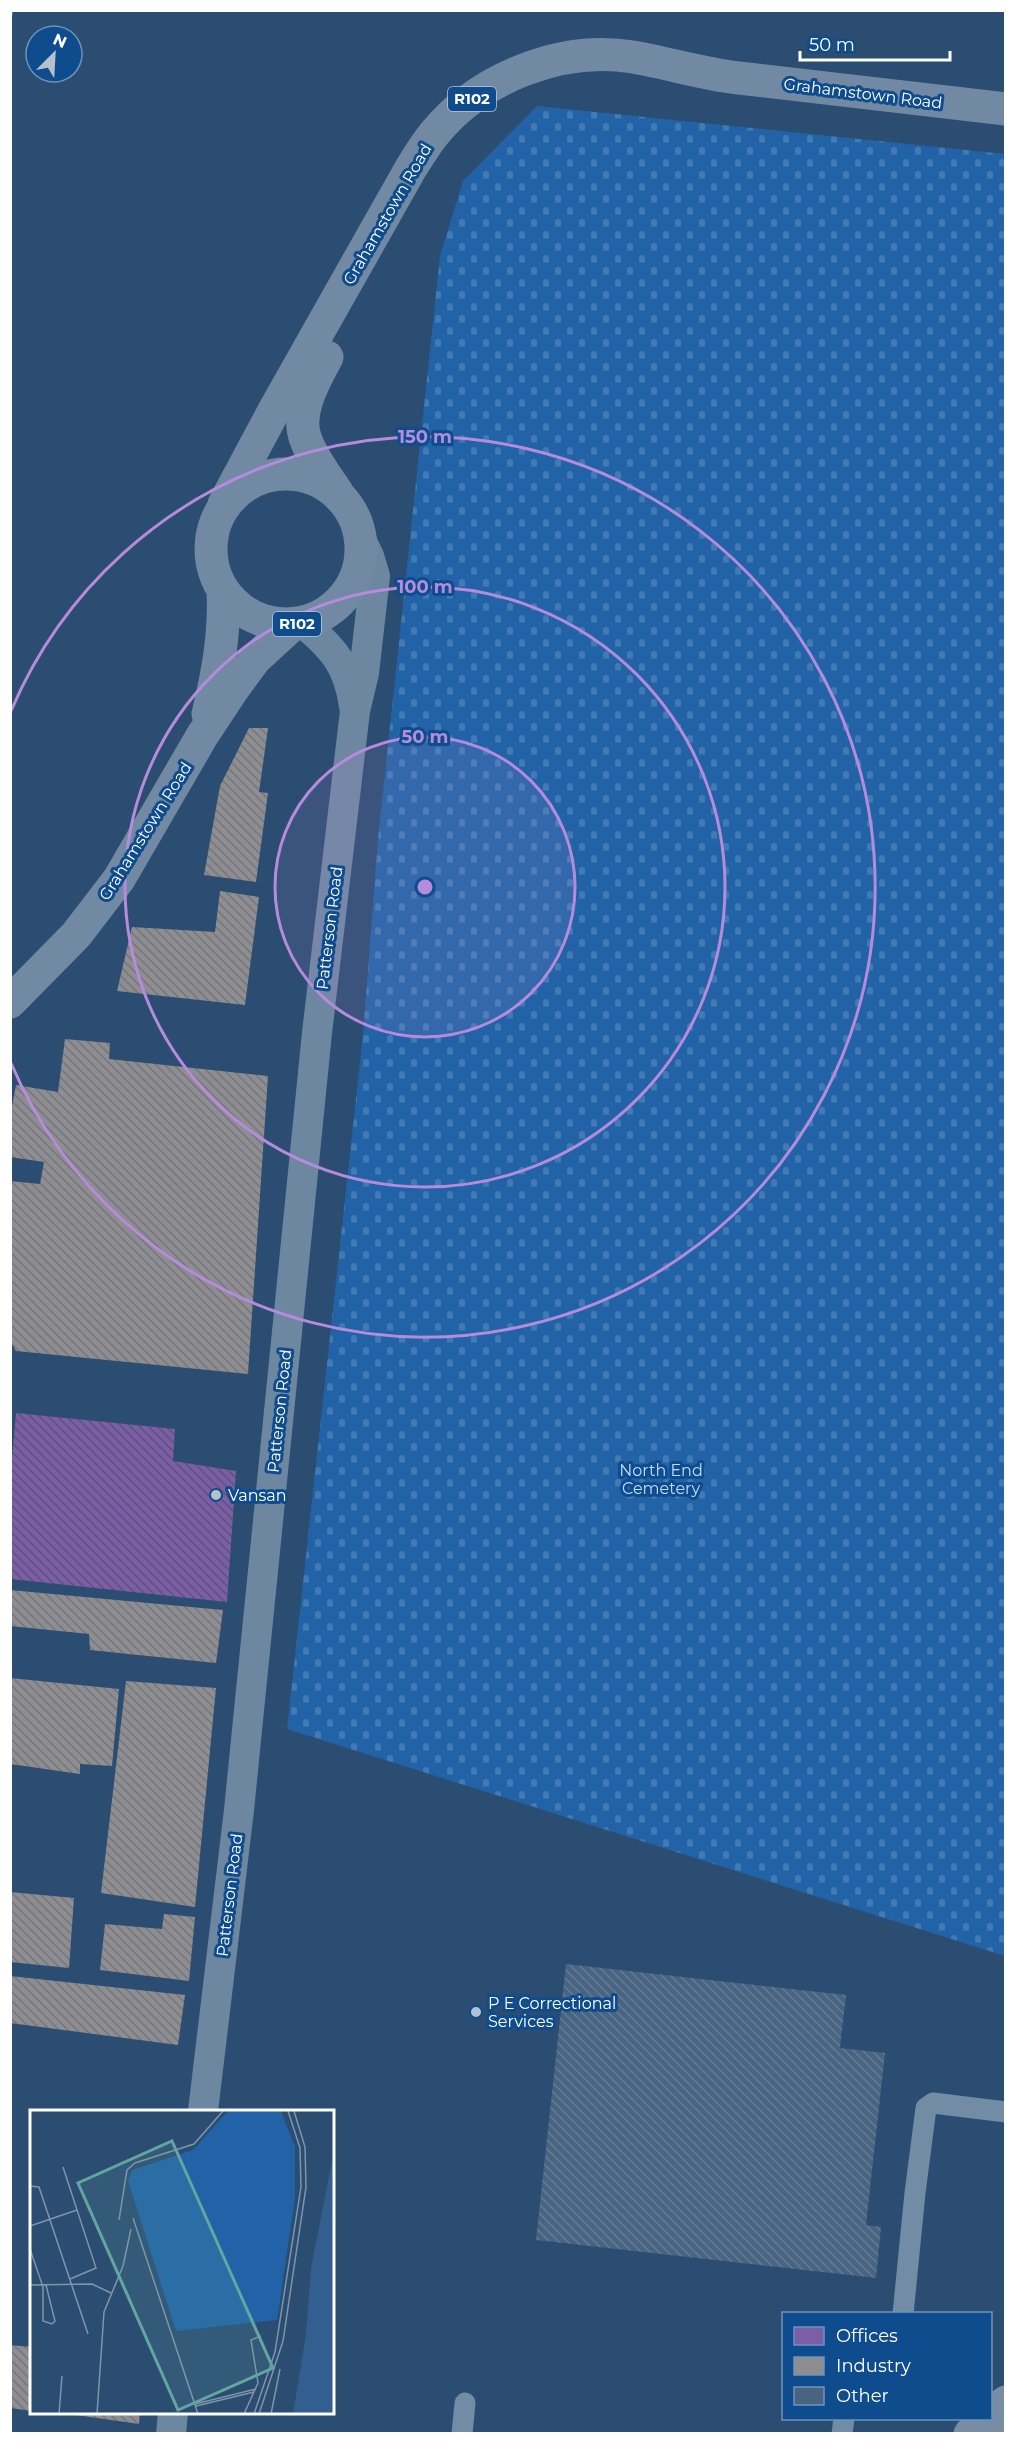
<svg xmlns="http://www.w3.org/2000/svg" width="1016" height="2444" viewBox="0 0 1016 2444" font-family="Montserrat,sans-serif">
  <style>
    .cemetery { fill: url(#cemetery-stones) }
    .offices { fill: url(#offices-back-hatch) }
    .industry { fill: url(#industry-back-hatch) }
    .building { fill: url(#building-back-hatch) }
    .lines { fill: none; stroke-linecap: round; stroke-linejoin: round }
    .street { stroke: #728ca5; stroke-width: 21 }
    .secondary { stroke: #6e87a1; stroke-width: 30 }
    .primary { stroke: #7289a3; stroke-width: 33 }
    .highway { stroke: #768da4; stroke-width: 33 }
    .rail { stroke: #768da4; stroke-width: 4.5; stroke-dasharray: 10 4.5; stroke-linecap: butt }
    .ring { fill: none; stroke: #b68bdc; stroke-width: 3 }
    .poi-dot { fill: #b5c1cd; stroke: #0e4c8e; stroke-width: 2 }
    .labels { text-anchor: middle; stroke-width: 6; stroke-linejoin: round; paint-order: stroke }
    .shield { fill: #0e4c8e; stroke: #b7c9dd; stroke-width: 1.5 }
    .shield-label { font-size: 15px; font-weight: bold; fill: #fff }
    .street-label { font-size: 16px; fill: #fff; stroke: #0e4c8e }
    .park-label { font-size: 16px; fill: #bdddfe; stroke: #0e4c8e }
    .poi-label { font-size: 16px; fill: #fff; stroke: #0e4c8e; text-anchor: start }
    .inset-road { fill: none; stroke: #8094aa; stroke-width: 1.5 }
    .view { fill: #63a6a1; fill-opacity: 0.15; stroke: #63a6a1; stroke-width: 3 }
    .inset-edge { fill: none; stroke: #fff; stroke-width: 3 }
    .centre { fill: #b68bdc; stroke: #0e4c8e; stroke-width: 3 }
    .ring-label { font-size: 18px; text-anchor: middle; font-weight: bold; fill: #b68bdc; stroke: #0e4c8e; stroke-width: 6; stroke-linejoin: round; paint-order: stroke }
  </style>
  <defs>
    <pattern id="cemetery-stones" width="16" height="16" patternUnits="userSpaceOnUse" patternTransform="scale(1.5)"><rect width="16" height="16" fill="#2163a6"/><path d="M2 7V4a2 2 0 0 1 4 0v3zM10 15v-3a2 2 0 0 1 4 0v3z" fill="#427ab3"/></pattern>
    <pattern id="offices-back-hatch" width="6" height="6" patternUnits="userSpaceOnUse" patternTransform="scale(1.5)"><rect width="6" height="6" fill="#7b5ea7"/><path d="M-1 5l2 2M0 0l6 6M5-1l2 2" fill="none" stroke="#5f5370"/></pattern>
    <pattern id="industry-back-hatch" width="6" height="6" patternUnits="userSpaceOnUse" patternTransform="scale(1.5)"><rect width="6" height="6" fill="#8d8d92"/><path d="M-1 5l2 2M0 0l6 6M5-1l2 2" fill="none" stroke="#76767a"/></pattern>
    <pattern id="building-back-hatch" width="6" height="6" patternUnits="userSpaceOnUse" patternTransform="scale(1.5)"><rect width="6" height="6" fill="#486481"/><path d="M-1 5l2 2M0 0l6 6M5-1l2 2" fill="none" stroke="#637b94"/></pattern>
  </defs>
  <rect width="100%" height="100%" fill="#2b4d71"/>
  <path class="cemetery" d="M537 106 1005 154V1956L287 1729 363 1035 378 839 440 256 463 181Z"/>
  <path class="offices" d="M16 1413 175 1429 173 1461 236 1471 227 1602 10 1579V1480Z"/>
  <path class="industry" d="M249 728H268L259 792 268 793 256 882 204 875 220 786Z
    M220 891 259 897 245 1005 117 991 132 927 215 932Z
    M65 1039 110 1043 109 1059 268 1076 248 1374 16 1351 10 1341V1181L40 1184 44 1162 10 1157V1117L16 1085 58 1092Z
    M10 1590 223 1610 216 1663 90 1650 89 1634 10 1626Z
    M10 1678 119 1689 112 1766 80 1764V1774L10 1764Z
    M126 1681 216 1688 195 1907 101 1893Z
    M10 1892 74 1898 69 1968 10 1962Z
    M164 1914 195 1917 189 1981 100 1970 105 1924 162 1929Z
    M10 1976 185 1995 178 2045 10 2023Z
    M10 2345 32 2347V2411L10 2408Z
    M55 2412H140L139 2424Z"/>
  <path class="building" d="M566 1964 846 1995 840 2048 885 2053 866 2225 881 2227 876 2278 536 2240Z"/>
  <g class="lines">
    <path class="street" d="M903 2314 915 2193 926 2108 933 2103 1006 2112
      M462 2434 465 2403
      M842 2434 844 2418"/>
    <path class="secondary" d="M303 623C334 649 348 665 354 706
      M203 2111 239 1810 317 1033 355 711 364 673 375 576 369 556 362 542
      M171 2434 173 2412"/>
    <path class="primary" d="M327 357C315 379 295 414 306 440 313 459 326 476 337 492
      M211 549a75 75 0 1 1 150 0a75 75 0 1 1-150 0Z
      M224 504 277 405 411 168C418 157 425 145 434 134 479 78 561 45 633 57 668 63 703 74 739 78 828 89 917 99 1006 109
      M208 714C218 672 225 634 223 591
      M10 1002 76 935 119 879 202 736 233 689 255 659 293 624"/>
    <path class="highway" d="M990 2413 1006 2402
      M970 2434 985 2418
      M1003 2434 1006 2431"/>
    <path class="rail" d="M10 16 11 10"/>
  </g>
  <circle cx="425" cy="887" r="150" fill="#b68bdc" fill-opacity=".12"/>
  <g class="ring">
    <circle cx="425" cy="887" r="150"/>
    <circle cx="425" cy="887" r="300"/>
    <path d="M11 711A450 450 0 1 1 11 1063"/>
  </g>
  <g class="poi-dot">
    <circle cx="216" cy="1495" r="6"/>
    <circle cx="476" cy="2012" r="6"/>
  </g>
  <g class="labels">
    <g class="shield">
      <rect x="448" y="87" width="48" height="24" rx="4.5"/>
      <rect x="273" y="612" width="48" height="24" rx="4.5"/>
    </g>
    <g class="shield-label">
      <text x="472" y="104">R102</text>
      <text x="297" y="629">R102</text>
    </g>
    <g class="street-label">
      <text transform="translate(863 93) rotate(7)" y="6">Grahamstown Road</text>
      <text transform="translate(387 214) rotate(-60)" y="6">Grahamstown Road</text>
      <text transform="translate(145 831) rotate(-58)" y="6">Grahamstown Road</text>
      <text transform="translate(329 928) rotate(-83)" y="6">Patterson Road</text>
      <text transform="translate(279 1411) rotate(-84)" y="6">Patterson Road</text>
      <text transform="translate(229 1895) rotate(-83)" y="6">Patterson Road</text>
    </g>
    <g class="park-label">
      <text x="661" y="1476">North End<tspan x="661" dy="18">Cemetery</tspan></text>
    </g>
    <g class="poi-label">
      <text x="228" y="1501">Vansan</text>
      <text x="488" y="2009">P E Correctional<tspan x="488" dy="18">Services</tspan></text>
    </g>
  </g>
  <g transform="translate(30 2110)">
    <rect width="304" height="304" fill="#2b4d71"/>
    <path d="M198 1H251L265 37V88L247 210 146 221 98 71 102 60 163 40Z" fill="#2163a6"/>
    <path d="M304 41V304H263L276 224 281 158Z" fill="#325f8f"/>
    <path class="inset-road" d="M33 57 66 158 40 169M0 76 9 77 58 224M103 108 168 304M89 110 97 60 105 53 164 34 193 1M0 116 47 100M0 139 13 177V211L22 214 25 211 16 175M0 175 62 174 81 183M165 294 226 279M166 296 224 282M29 304 32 266M67 304 74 202 93 156 101 119M214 304 228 273 221 230 231 226M224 304 245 242 271 77 270 38 258 1M229 304 253 231 276 77 275 37 264 1M241 304 250 259"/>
    <path class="view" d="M142 31 243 258 148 300 48 73Z"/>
    <rect width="304" height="304" class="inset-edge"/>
  </g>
  <circle cx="425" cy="887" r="9" class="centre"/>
  <g class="ring-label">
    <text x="425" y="443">150 m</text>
    <text x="425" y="593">100 m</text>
    <text x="425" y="743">50 m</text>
  </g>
  <rect width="1016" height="2444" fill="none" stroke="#ffffff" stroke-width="24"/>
  <rect x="782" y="2312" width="210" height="108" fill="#0e4c8e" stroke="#6e94bb" stroke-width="1.5"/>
  <rect x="794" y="2327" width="30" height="18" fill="#7b5ea7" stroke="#6e94bb" stroke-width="1.5"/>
  <text x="836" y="2342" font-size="18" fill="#ffffff">Offices</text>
  <rect x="794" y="2357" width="30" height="18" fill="#8d8d92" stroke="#6e94bb" stroke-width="1.5"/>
  <text x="836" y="2372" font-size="18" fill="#ffffff">Industry</text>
  <rect x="794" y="2387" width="30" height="18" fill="#486481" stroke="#6e94bb" stroke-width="1.5"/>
  <text x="836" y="2402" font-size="18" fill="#ffffff">Other</text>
  <g transform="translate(54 54) rotate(24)"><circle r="28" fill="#0e4c8e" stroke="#6e94bb" stroke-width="1.5"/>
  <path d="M0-4.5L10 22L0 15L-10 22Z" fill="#b5c1cd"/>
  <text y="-9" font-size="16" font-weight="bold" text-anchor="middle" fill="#ffffff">N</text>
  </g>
  <path d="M800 51v9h150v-9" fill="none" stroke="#ffffff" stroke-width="3"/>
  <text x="809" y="51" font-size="18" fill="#ffffff" stroke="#0e4c8e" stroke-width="4.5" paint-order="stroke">50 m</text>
</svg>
